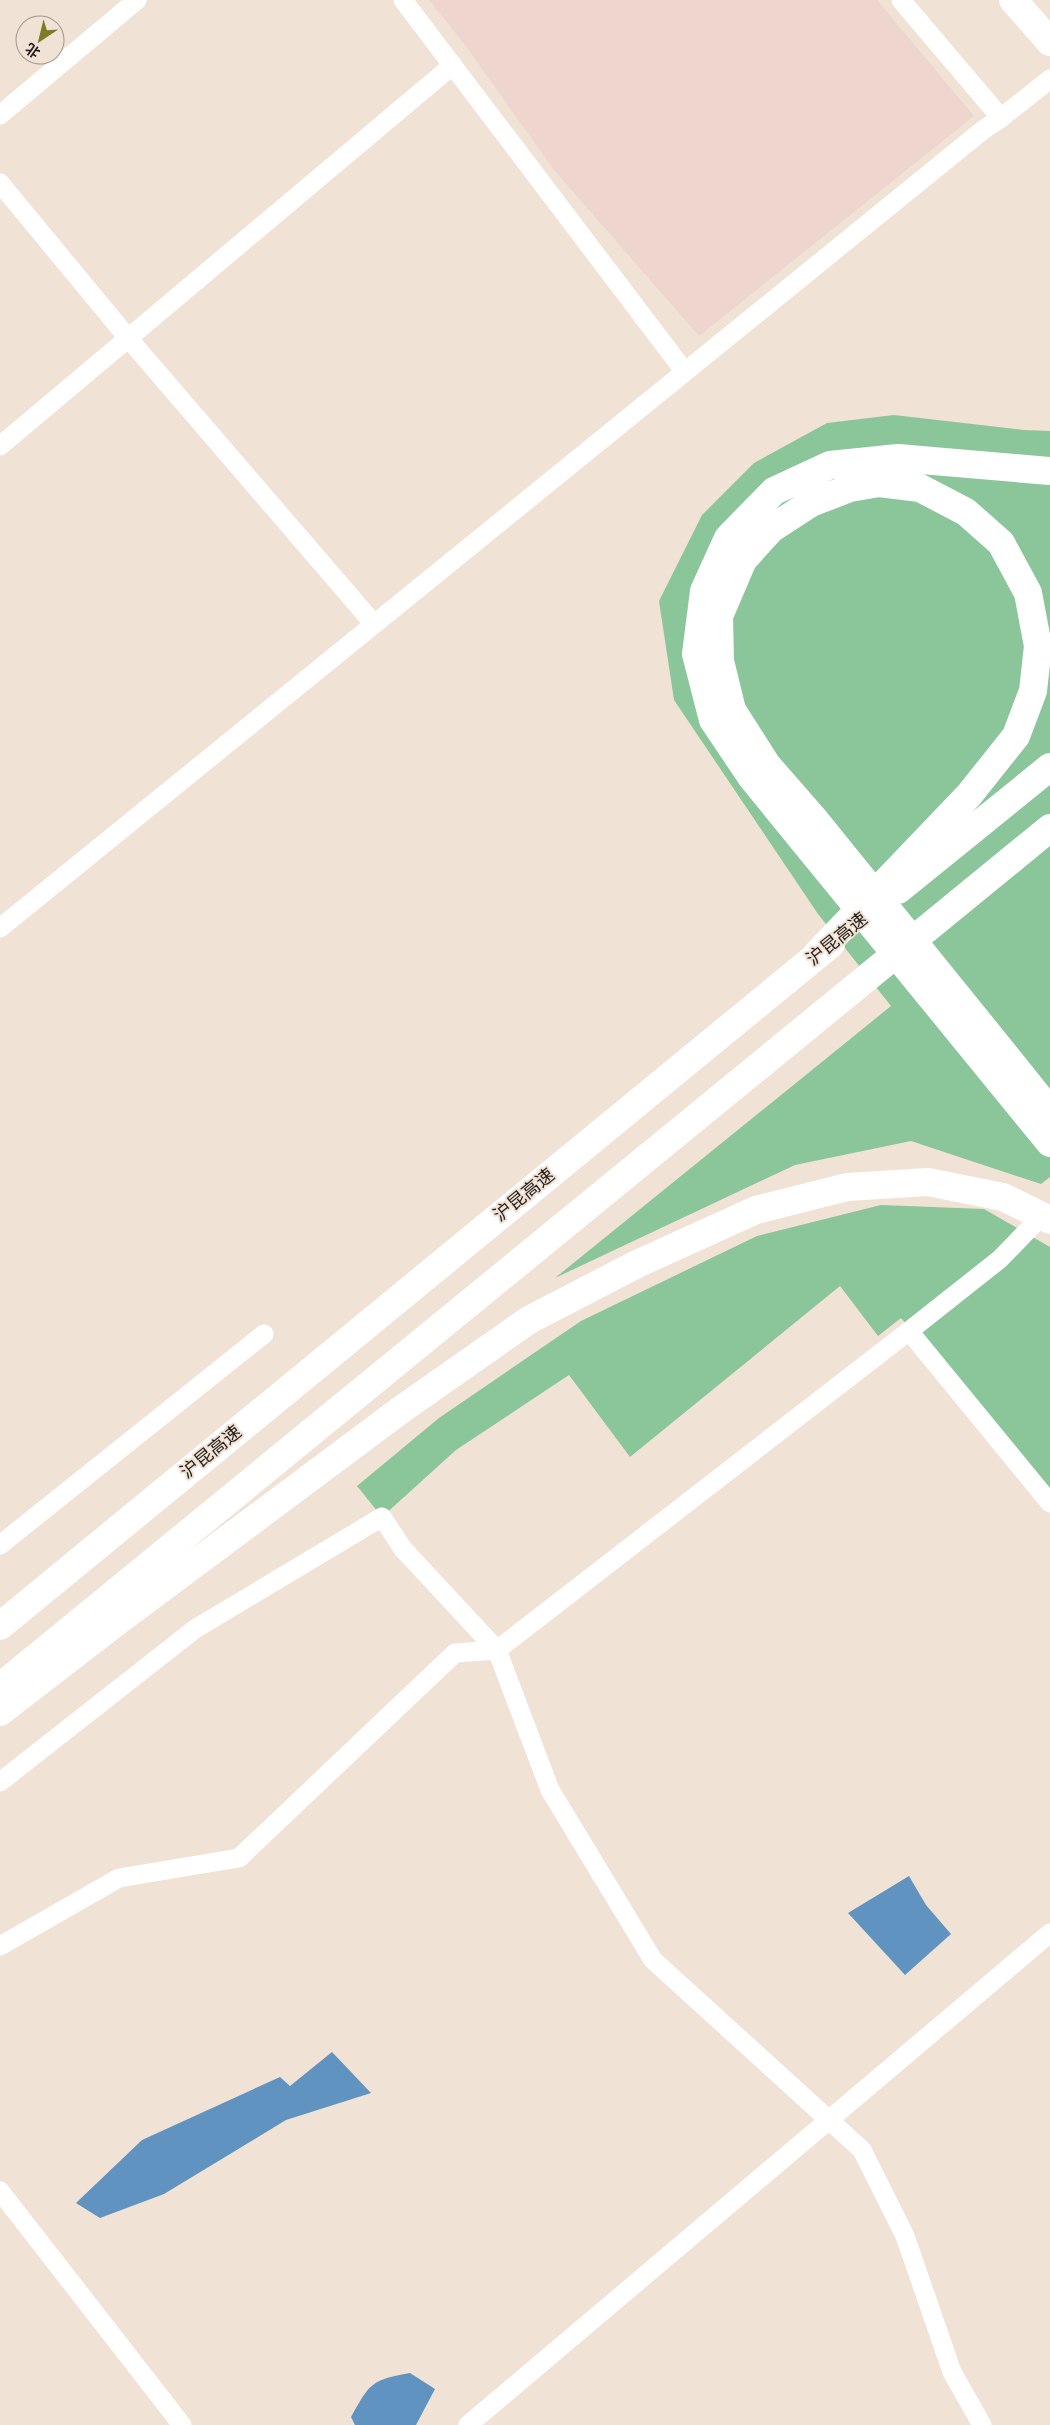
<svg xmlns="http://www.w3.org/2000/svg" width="1050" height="2425" viewBox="0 0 1050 2425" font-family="'Noto Sans','Noto Sans SC',sans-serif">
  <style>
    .industrial { fill: #eed5cd }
    .forest { fill: #8bc59a }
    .water { fill: #6193c0 }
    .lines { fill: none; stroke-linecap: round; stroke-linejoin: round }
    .minor { stroke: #fff; stroke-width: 19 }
    .highway { stroke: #fff; stroke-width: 28 }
    .labels { text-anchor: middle; stroke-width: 4; stroke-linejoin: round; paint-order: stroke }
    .street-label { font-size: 18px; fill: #231e1a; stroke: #f1e2d6 }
  </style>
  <rect width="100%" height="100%" fill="#f1e2d6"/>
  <path class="industrial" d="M429 0H877L974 116 699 336 554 170 465 45Z"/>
  <path class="forest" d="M894 415 1024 430 1050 431V1177L1041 1184 911 1141 795 1165 555 1278 891 1006 818 914 674 700 659 601 702 515 754 463 827 423Z
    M881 1205 984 1209 1050 1247V1501L901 1318 878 1336 840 1286 630 1457 569 1375 456 1450 382 1517 357 1486 439 1418 581 1321 757 1236Z"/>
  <path class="water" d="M909 1876 926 1905 951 1934 905 1975 848 1913Z
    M332 2052 371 2093 286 2120 164 2194 100 2218 76 2203 142 2140 280 2077 290 2086Z
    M410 2373 435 2389 416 2425H355L351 2417C370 2383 371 2380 410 2373Z"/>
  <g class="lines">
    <path class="minor" d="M403 0 685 372
      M901 0 1001 118 1050 79
      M0 115 137 0
      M0 183 128 338 374 624
      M0 446 453 65
      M0 928 983 130 1001 118
      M1033 1225 1000 1259 909 1331 1050 1503
      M0 1545 264 1334
      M0 1782 195 1629 382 1517 403 1549 497 1650 550 1790 653 1960 862 2150 905 2236 952 2372 982 2425
      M0 1946 119 1878 239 1858 455 1653 497 1650 909 1331
      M0 2191 182 2425
      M468 2425 1050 1933"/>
    <path class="highway" d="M1013 0 1050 42
      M1050 471 898 458 830 465 774 491 728 538 704 591 696 654 713 720 752 778 1050 1143
      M898 890 1050 767
      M817 954 969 795 1016 736 1033 691 1038 646 1028 593 1001 543 966 512 920 488 879 483 850 488 811 503 771 529 743 560 719 616 720 661 732 710 767 765 815 820 997 1045 1050 1111
      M0 1626 831 944
      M0 1687 1050 828
      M0 1712 114 1624 402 1409 529 1320 637 1264 756 1210 847 1187 928 1182 1003 1197 1050 1220"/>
  </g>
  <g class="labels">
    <g class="street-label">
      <text transform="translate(837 939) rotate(-39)" y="6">沪昆高速</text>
      <text transform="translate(524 1195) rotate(-39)" y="6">沪昆高速</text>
      <text transform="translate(211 1452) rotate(-39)" y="6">沪昆高速</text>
    </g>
  </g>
  <g transform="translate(40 40) rotate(215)"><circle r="24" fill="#f1e2d6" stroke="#9f948b"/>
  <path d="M0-4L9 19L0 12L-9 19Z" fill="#7a7d26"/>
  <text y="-8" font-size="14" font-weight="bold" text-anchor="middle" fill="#231e1a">北</text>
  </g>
</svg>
